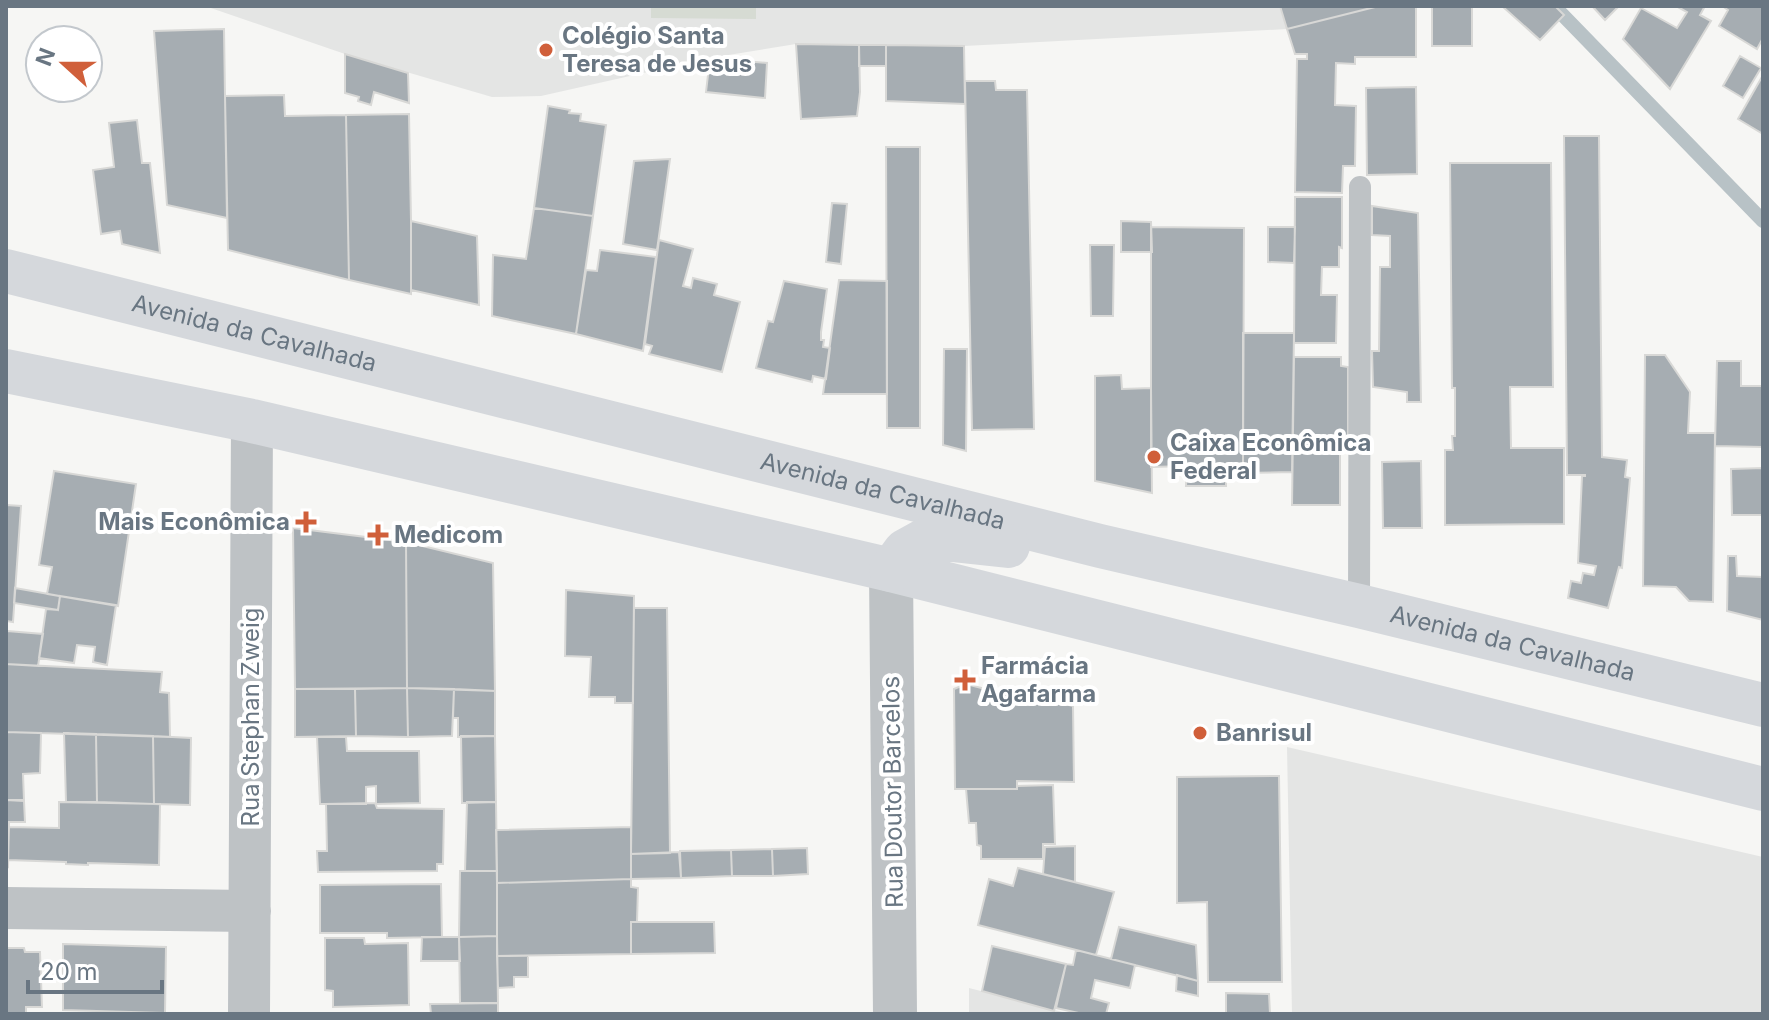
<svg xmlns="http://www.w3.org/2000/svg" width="1769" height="1020" viewBox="0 0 1769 1020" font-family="Inter,sans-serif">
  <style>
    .built { fill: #e4e5e4 }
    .green { fill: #d6dbd3 }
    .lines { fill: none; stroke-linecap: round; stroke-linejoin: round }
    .stream { stroke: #b8c2c6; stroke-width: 14 }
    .building { fill: #a6adb2; stroke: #d8d8d6; stroke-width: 2 }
    .service { stroke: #bec2c5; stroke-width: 22 }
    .minor { stroke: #bec2c5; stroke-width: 42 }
    .tertiary { stroke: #bec2c5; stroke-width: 44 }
    .primary { stroke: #d5d8dc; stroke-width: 44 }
    .poi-dot { fill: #d05f3a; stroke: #fff; stroke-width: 3 }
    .labels { text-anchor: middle; stroke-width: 8; stroke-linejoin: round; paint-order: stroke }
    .poi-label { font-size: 24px; font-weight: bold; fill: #697682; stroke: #fff; text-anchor: start }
    .street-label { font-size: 24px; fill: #697682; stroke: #fff }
  </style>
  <rect width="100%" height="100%" fill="#f6f6f4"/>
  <path class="built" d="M205 6H1279L1287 29 964 46 796 44 710 58 541 96 492 97 345 54Z
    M1287 747 1763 857V1014H1292Z
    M969 988 1070 1014H969Z"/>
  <path class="green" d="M651 6H756V19L651 18Z"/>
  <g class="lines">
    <path class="stream" d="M1554 6 1763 221"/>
  </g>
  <path class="building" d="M1280 6H1375V7L1287 29Z
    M1379 6H1416V57H1355V64L1336 63 1335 105 1356 106 1355 166H1343L1342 193 1295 192 1297 59H1307V54H1295L1287 29Z
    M1432 6H1472V46H1432Z
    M1502 6H1555L1564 15 1540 40Z
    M1592 6H1619L1605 20Z
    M1676 6H1705L1700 15 1711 21 1670 89 1623 39 1641 8 1677 28 1687 12Z
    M1726 6H1763V38L1757 49 1719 26 1728 10 1725 8Z
    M224 29 225 96 227 218 167 205 154 31Z
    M796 44 859 45 860 92 857 116 801 119Z
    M859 45H886V66H859Z
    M886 45 964 46 965 104 886 101Z
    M345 54 408 73 409 103 374 92 371 105 358 101 359 97 345 93Z
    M1740 56 1761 68 1743 98 1723 86Z
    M710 58 767 63 765 98 706 92Z
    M1763 75V134L1738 119Z
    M965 81H995L996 90H1027L1034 429 972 430Z
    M1416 87 1417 174 1367 175 1366 88Z
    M284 95 285 116 346 115 349 280 228 250 225 96Z
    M548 106 570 110 569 113 581 114 580 121 606 125 593 216 534 208Z
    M409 114 411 221V294L349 280 346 115Z
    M137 120 142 163H150L160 253 122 244 120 231 101 234 93 170 114 167 109 123Z
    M1564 136H1599L1602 457 1627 460 1625 477 1630 478 1622 568 1619 567 1608 608 1568 598 1571 581 1581 583 1583 573 1594 575 1596 566 1578 563 1582 476H1585V475H1567Z
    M886 147H920V428H887Z
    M670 159 657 250 623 244 634 161Z
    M1450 163H1551L1553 387H1510L1511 448H1564V524L1445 525V450H1453L1452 436H1455V388H1452Z
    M1295 197H1342V248L1339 247V267H1322L1321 295H1337L1336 343H1294Z
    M832 203 847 204 841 264 826 262Z
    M1372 206 1418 213 1421 402H1407V392L1373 387 1372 351H1379L1380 267H1390V236L1372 235Z
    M534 208 593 216 576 334 492 316 493 255 526 259Z
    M411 221 477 236 479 305 411 290Z
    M1121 221 1151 222 1152 252H1121Z
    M1151 227 1244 228 1243 468H1226V486H1186L1187 466 1151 467Z
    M1268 227H1295L1294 263 1268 262Z
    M659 240 693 249 683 286 691 288 693 278 717 284 714 295 740 302 722 372 649 354 652 346 645 344Z
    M1090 245H1114L1113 316H1091Z
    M600 250 656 257 643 351 576 334 586 270 597 271Z
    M839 280 887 281V394H823Z
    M784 281 827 289 821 332V340H824L823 347 830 348 826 379 813 376 812 382 756 368 768 321 773 322Z
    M1243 333H1294L1292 472 1243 473Z
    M944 349H967L966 451 943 445Z
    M1645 355H1665L1690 392 1688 433H1715L1713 602 1689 601 1676 587 1643 586Z
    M1294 357H1341V366L1348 367V443H1340V505H1292Z
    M1717 361H1741V386H1763V447L1715 446Z
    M1121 375 1122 389 1151 388 1152 493 1095 481V376Z
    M1421 461 1422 528H1383L1382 462Z
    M1763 468V515H1732L1731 469Z
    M54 471 136 484 118 606 47 594 52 567 39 565Z
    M6 505 21 506 13 622 6 621Z
    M293 528 406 542 407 688 295 689Z
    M406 542 493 563 495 691 407 688Z
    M1728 556H1736L1737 576 1763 577V620L1727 611Z
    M15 588 60 596 58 610 14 603Z
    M566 590 634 596 633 703H615V697H589L591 657 565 656Z
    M60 596 116 605 107 665 93 662 95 647 77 645 74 663 39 658 46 609 58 610Z
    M634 608H667L670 853 631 854Z
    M7 631 43 634 38 666 6 664Z
    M6 664 162 672 160 692 169 693 170 737 6 732Z
    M966 684 1039 703V697L1073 706 1074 782 1017 781V789H955L954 689Z
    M407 688 408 737 356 736 355 689Z
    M407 688 454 689 452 736 408 737Z
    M295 689H355L356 736 295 737Z
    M454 689 495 691V736L458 737V718H453Z
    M6 732 41 733 40 773 23 774 24 800H6Z
    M64 733 96 734 97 802H66Z
    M96 734 153 736 154 804 97 802Z
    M153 736 191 738 190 805 154 804Z
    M461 736H495L496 802 462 803Z
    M317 737H346L347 751H419L420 803 376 804V786L366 787V804H320Z
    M1279 776 1282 982H1208L1207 902 1177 903V777Z
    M1053 785 1055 844H1043V859H981V846L977 845 976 823H969L966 789H1017V786Z
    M6 800 24 801 25 822H9L8 867 6 866Z
    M59 802 160 804 159 865 88 863V865L66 864V862L8 860 9 827 59 828Z
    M467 802H496L497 871H465Z
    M375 803 377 808 444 809 443 864H437V871L318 872 317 851H327L326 804Z
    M631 827V879L497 883 496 830Z
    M1075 846V882L1043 874 1045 847Z
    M807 848 808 874 773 876 772 849Z
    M772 849 773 876H732L731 850Z
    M731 850 732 876 681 878 680 851Z
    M679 852 681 878 631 879V854Z
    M1018 868 1114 892 1096 955 978 925 989 879 1013 886Z
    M460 871H497V936L459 937Z
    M631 879V887L638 888 637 922H631V954L497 956V883Z
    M441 884 442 937 387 938V933H320V885Z
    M631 922H714L715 953 631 954Z
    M1119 927 1196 945 1198 981 1111 959Z
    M497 936 498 1003H460L459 937Z
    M422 937H459L460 961H421Z
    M325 938H364L365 944 408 943 409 1005 333 1007V991L325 990Z
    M63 944 166 947 165 1013 63 1010Z
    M992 946 1066 964 1054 1011 982 991Z
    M6 948H24L25 952H40L42 1007H26V1014H6Z
    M1076 950 1135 965 1130 988 1095 980 1091 998 1109 1003 1106 1014H1083L1056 1008 1066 964 1073 965Z
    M497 956H528V977H514V987L498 988Z
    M1177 975 1198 981V996L1176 991Z
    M1226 993 1269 994 1270 1014H1226Z
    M498 1003V1014H431L430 1004Z"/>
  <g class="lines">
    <path class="service" d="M1359 606 1360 187"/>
    <path class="minor" d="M6 908 250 911
      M249 1014 252 421"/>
    <path class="tertiary" d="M891 570 895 1014"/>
    <g class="primary">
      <path id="s1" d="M6 271 1100 546 1359 606 1763 705"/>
      <path d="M6 371 252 421 891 570 1763 789"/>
      <path d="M891 570 905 551 925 540H952L1008 546"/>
    </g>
  </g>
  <g class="poi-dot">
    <circle cx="546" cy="50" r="8"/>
    <circle cx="1154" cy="457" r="8"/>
    <path d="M302 510h8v8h8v8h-8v8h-8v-8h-8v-8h8z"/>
    <path d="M374 523h8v8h8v8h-8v8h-8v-8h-8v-8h8z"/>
    <path d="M961 668h8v8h8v8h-8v8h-8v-8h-8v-8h8z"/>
    <circle cx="1200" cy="733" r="8"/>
  </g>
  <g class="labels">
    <g class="poi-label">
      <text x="562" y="44">Colégio Santa<tspan x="562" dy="28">Teresa de Jesus</tspan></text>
      <text x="1170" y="451">Caixa Econômica<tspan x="1170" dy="28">Federal</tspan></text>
      <text x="290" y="530" text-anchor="end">Mais Econômica</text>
      <text x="394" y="543">Medicom</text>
      <text x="981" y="674">Farmácia<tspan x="981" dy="28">Agafarma</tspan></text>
      <text x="1216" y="741">Banrisul</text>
    </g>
    <g class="street-label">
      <text dy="8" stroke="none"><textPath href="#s1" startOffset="256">Avenida da Cavalhada</textPath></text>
      <text dy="8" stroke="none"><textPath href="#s1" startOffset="904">Avenida da Cavalhada</textPath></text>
      <text dy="8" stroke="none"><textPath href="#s1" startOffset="1552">Avenida da Cavalhada</textPath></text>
      <text transform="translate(251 717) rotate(-90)" y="8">Rua Stephan Zweig</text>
      <text transform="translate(893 792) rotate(-91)" y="8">Rua Doutor Barcelos</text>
    </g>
  </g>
  <rect width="1769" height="1020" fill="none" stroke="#697682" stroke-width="16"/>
  <g transform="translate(64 64) rotate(291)"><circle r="38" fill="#ffffff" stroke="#c3c8cd" stroke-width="2"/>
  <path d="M0-6L14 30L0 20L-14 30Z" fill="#d05f3a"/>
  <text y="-12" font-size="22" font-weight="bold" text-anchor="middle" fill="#697682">N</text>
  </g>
  <path d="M28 980v12h134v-12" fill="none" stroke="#697682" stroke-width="4"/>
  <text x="40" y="980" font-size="24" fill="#697682" stroke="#ffffff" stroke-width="6" paint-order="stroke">20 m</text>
</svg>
